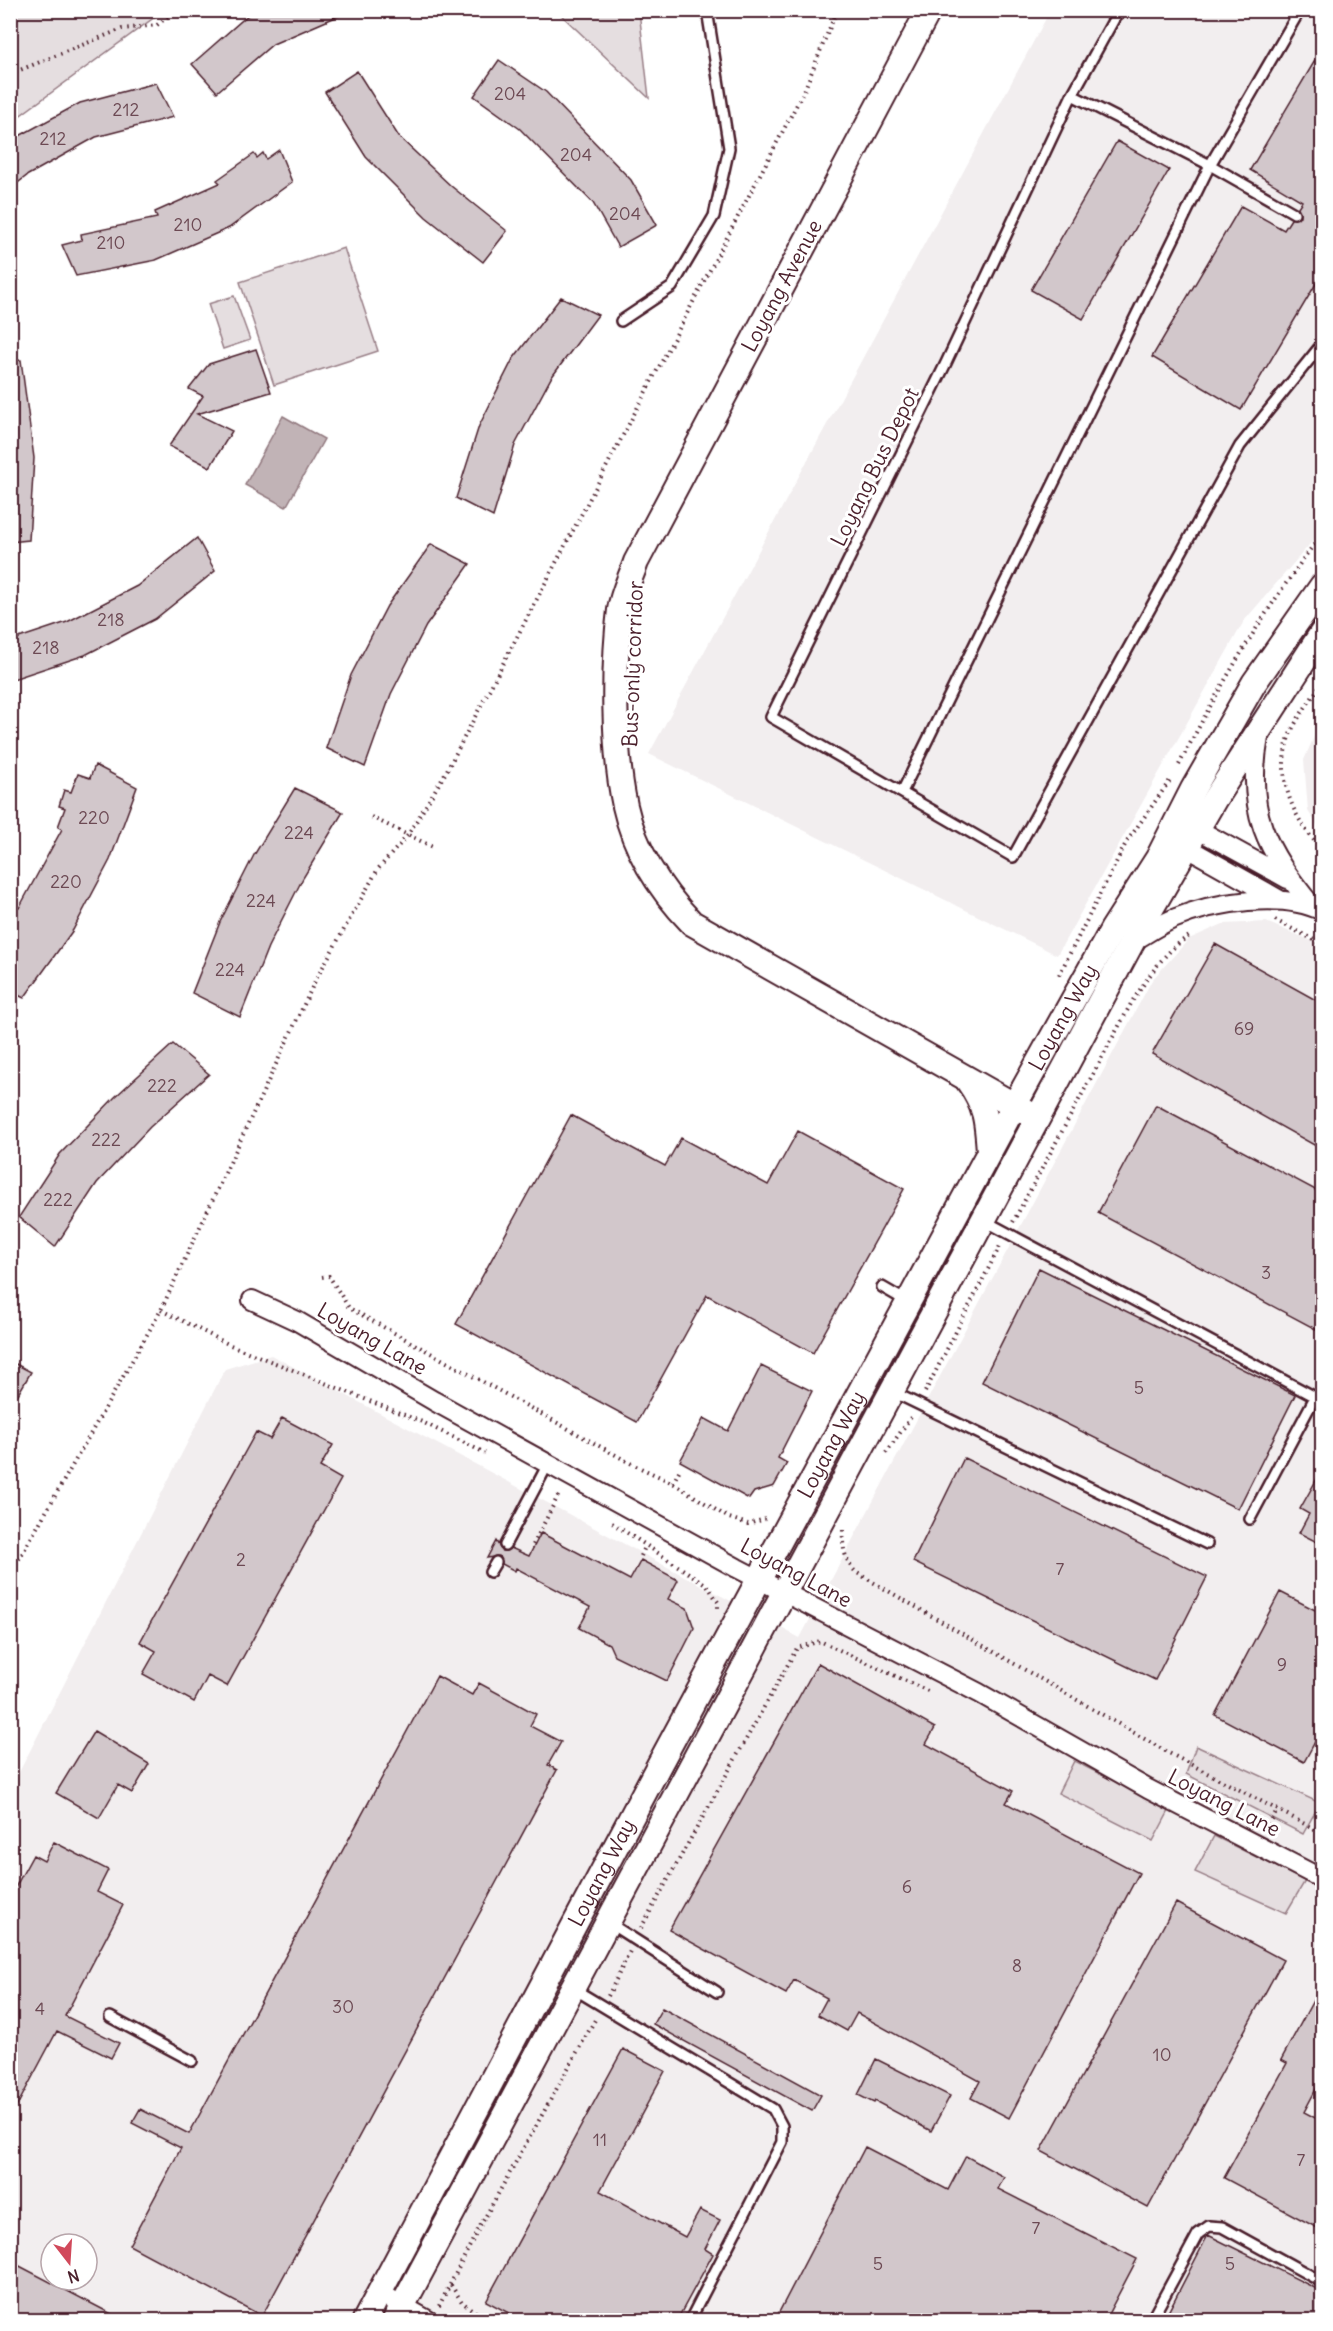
<svg xmlns="http://www.w3.org/2000/svg" width="1333" height="2331" viewBox="0 0 1333 2331" font-family="Delius,sans-serif">
  <style>
    .built { fill: #f2eeef; fill-rule: evenodd }
    .green { fill: #e5dee0; stroke: #987e86; stroke-width: 1.5 }
    .water { fill: #c1b3b6; stroke: #91787e; stroke-width: 1.5 }
    .building { fill: #d2c7cb; stroke: #4a1f2b; stroke-width: 1.5 }
    .lines { fill: none; stroke-linecap: round; stroke-linejoin: round }
    .lane-casing { stroke: #4a1f2b; stroke-width: 14 }
    .street-casing { stroke: #4a1f2b; stroke-width: 22 }
    .secondary-casing { stroke: #4a1f2b; stroke-width: 28 }
    .path { stroke: #4a1f2b; stroke-width: 4; stroke-dasharray: 1.5 4.5; stroke-linecap: butt }
    .lane { stroke: #fff; stroke-width: 9 }
    .street { stroke: #fff; stroke-width: 18 }
    .secondary { stroke: #fff; stroke-width: 24 }
    .labels { text-anchor: middle; stroke-width: 6; stroke-linejoin: round; paint-order: stroke }
    .number-label { font-size: 18px; fill: #6c4953 }
    .street-label { font-size: 21px; fill: #4a1f2b; stroke: #fff }
  </style>
  <rect width="100%" height="100%" fill="#fff"/>
  <filter id="ink" filterUnits="userSpaceOnUse"><feTurbulence type="fractalNoise" baseFrequency=".0167" numOctaves="2"/><feDisplacementMap in="SourceGraphic" scale="12" xChannelSelector="R" yChannelSelector="G"/><feConvolveMatrix kernelMatrix="1 2 1 2 8 2 1 2 1" color-interpolation-filters="sRGB"/></filter>
  <g filter="url(#ink)">
    <path class="built" d="M1050 11H1322V530L1244 621 1057 955 649 754Z
      M1322 718V833L1308 811 1304 760Z
      M1266 922 1322 945V2320H11L10 1790 225 1369 271 1355 800 1638 1152 980 1189 939 1223 924ZM51 2244H87V2280H51Z"/>
    <path class="green" d="M11 10H163V11L11 122Z
      M557 11H639L649 98Z
      M344 248 378 351 274 385 240 282Z
      M234 296 250 340 223 349 208 304Z
      M1196 1746 1320 1803 1303 1834 1186 1774Z
      M1074 1761 1170 1809 1153 1841 1058 1793Z
      M1214 1836 1305 1881 1286 1913 1195 1872Z"/>
    <path class="water" d="M283 416 324 439 286 507 245 485Z"/>
    <path class="building" d="M259 10H352L273 44 217 92 192 64 248 15Z
      M1323 47V272L1241 410 1152 357 1241 206 1284 230 1291 219 1300 216 1298 207 1302 201 1250 170Z
      M499 60 546 92 631 180 657 225 618 247 593 203 520 129 474 96Z
      M357 71 399 137 451 186 507 231 483 262 426 217 366 157 325 92Z
      M156 83 173 117 96 137 28 175 10 189V141L80 103Z
      M1117 141 1169 170 1083 319 1031 290Z
      M279 150 292 182 229 228 156 260 76 276 62 245 82 240 81 234 157 218 155 212 220 183 217 180 254 154 257 158 263 153 266 159Z
      M561 297 598 315 551 378 515 445 493 517 456 498 479 426 513 359Z
      M256 349 271 392 197 414 232 431 210 467 169 446 203 396 189 389 209 364Z
      M21 360 34 458 29 540 10 542V361Z
      M197 538 215 571 155 619 85 655 10 680V641L67 622 137 586Z
      M431 544 470 564 426 626 391 694 365 767 326 748 351 675 387 606Z
      M95 765 137 787 110 860 73 930 24 998 10 991V902L19 908 62 829 58 827 65 808 59 806 64 790 71 792 78 774 90 778Z
      M295 788 343 812 303 878 268 947 240 1017 192 993 220 922 254 855Z
      M1215 944 1323 1004V1150L1152 1054Z
      M173 1044 209 1074 150 1127 97 1183 55 1247 19 1217 60 1154 115 1097Z
      M1156 1105 1323 1194V1333L1098 1213Z
      M571 1115 665 1166 681 1138 768 1185 798 1131 904 1189 813 1353 707 1295 637 1422 456 1324Z
      M1039 1268 1295 1395 1238 1509 982 1382Z
      M10 1361 31 1372 10 1408Z
      M761 1366 812 1391 778 1458 787 1463 774 1486 754 1492 749 1499 680 1461 704 1418 728 1431Z
      M282 1418 333 1445 320 1467 341 1479 227 1686 208 1676 194 1702 143 1674 156 1651 140 1642 256 1432 270 1439Z
      M964 1458 1207 1577 1155 1680 913 1562Z
      M1323 1468V1545L1299 1533 1309 1514 1300 1509Z
      M541 1533 630 1580 641 1560 678 1580 668 1599 687 1608 694 1628 667 1681 614 1655 609 1644 579 1628 590 1607 516 1568 515 1571 502 1564 499 1556 487 1558 496 1541 502 1551 511 1548 529 1556Z
      M1280 1592 1323 1614V1727L1304 1762 1215 1715Z
      M818 1663 935 1728 926 1744 1013 1791 1006 1803 1139 1873 1009 2118 971 2098 980 2081 857 2013 847 2031 818 2015 827 1998 794 1980 786 1994 669 1930Z
      M437 1676 472 1695 479 1683 536 1714 530 1726 561 1742 548 1765 557 1770 262 2316 129 2245 181 2148 132 2123 140 2109 189 2134Z
      M94 1731 149 1764 132 1793 118 1785 99 1818 56 1793Z
      M54 1842 108 1870 97 1892 123 1905 65 2016 119 2043 111 2058 57 2031 10 2119V1897L33 1855 44 1861Z
      M1176 1903 1283 1960 1148 2208 1041 2151Z
      M1323 1982V2076L1304 2112 1323 2122V2231L1224 2178 1287 2063 1281 2060Z
      M662 2008 821 2095 812 2111 653 2024Z
      M623 2049 665 2071 600 2191 685 2237 700 2210 720 2220 705 2249 713 2254 677 2320H522L486 2301Z
      M876 2059 950 2096 931 2131 875 2101 874 2103 858 2095Z
      M865 2147 948 2190 966 2156 1004 2177 998 2189 1137 2259 1105 2320H775Z
      M1208 2235 1323 2292V2320H1164Z
      M10 2261 123 2320H10Z"/>
    <g class="lines">
      <g class="lane-casing">
        <path id="lane" d="M1119 10 1072 95 946 363 771 717 1013 857 1240 446 1322 344
          M1072 95 1210 165 1294 213
          M621 321 672 287 714 216 729 148 707 10
          M902 792 1210 165 1300 10
          M985 1221 1315 1397 1250 1519
          M882 1287 908 1302
          M893 1392 1207 1544
          M505 1545 548 1464
          M490 1572 496 1562
          M609 1923 717 1992
          M574 1989 773 2109 782 2126V2142L690 2320
          M110 2017 192 2061
          M1154 2315 1198 2234 1209 2226 1222 2227 1322 2282"/>
      </g>
      <g class="street-casing">
        <path id="street" d="M1259 737C1245 811 1266 850 1312 906
          M1186 823 1288 879
          M1177 842 1280 900
          M1132 942C1146 934 1159 925 1173 919 1213 902 1283 891 1322 911
          M252 1300 297 1321 434 1401 737 1568 979 1693 1148 1789 1322 1879
          M380 2293 428 2320"/>
      </g>
      <g class="secondary-casing">
        <g id="secondary">
          <path d="M929 10 636 562C631 577 622 594 620 610 613 666 613 751 625 806 635 851 661 891 692 923L1028 1113"/>
          <path d="M968 1081C986 1106 987 1121 989 1151"/>
          <path id="s1" d="M365 2320 659 1765 1014 1106 1112 930 1158 858 1193 789 1254 683 1322 586"/>
          <path d="M395 2320 1132 942 1214 800 1322 633"/>
        </g>
      </g>
      <path class="path" d="M10 74 122 29 157 25 176 10
        M1322 682C1313 698 1300 713 1292 730 1272 772 1292 819 1322 849
        M1179 765C1221 683 1266 607 1322 534
        M371 817 433 847
        M1275 920 1322 944
        M1059 975 1126 843 1171 779
        M1013 1222 1133 1000C1150 975 1165 950 1191 935
        M322 1277 329 1276 349 1308 632 1464 673 1483 729 1518 748 1524 765 1519
        M161 1310 228 1344 422 1422 485 1453
        M925 1392 1001 1244
        M886 1453 911 1417
        M673 1483 680 1469
        M612 1523 707 1585 718 1602V1608
        M843 1530C842 1546 845 1563 857 1573L1167 1752 1322 1833
        M533 1545 559 1494
        M641 1556 645 1547
        M10 1575 161 1310 315 981 378 869 408 835 446 772 804 91 837 10
        M1266 1830 1277 1810
        M641 1928 797 1648 820 1641 930 1692
        M608 1996 630 1951
        M451 2285 462 2302 486 2320
        M439 2306 478 2230 596 2018"/>
      <use href="#lane" class="lane"/>
      <use href="#street" class="street"/>
      <use href="#secondary" class="secondary"/>
    </g>
  </g>
  <g class="labels">
    <g class="number-label">
      <text x="510" y="100">204</text>
      <text x="126" y="116">212</text>
      <text x="53" y="145">212</text>
      <text x="576" y="161">204</text>
      <text x="625" y="220">204</text>
      <text x="188" y="231">210</text>
      <text x="111" y="249">210</text>
      <text x="111" y="626">218</text>
      <text x="46" y="654">218</text>
      <text x="94" y="824">220</text>
      <text x="299" y="839">224</text>
      <text x="66" y="888">220</text>
      <text x="261" y="907">224</text>
      <text x="230" y="976">224</text>
      <text x="1244" y="1035">69</text>
      <text x="162" y="1092">222</text>
      <text x="106" y="1146">222</text>
      <text x="58" y="1206">222</text>
      <text x="1266" y="1279">3</text>
      <text x="1139" y="1394">5</text>
      <text x="241" y="1566">2</text>
      <text x="1060" y="1575">7</text>
      <text x="1282" y="1671">9</text>
      <text x="907" y="1893">6</text>
      <text x="1017" y="1972">8</text>
      <text x="343" y="2013">30</text>
      <text x="40" y="2015">4</text>
      <text x="1162" y="2061">10</text>
      <text x="600" y="2146">11</text>
      <text x="1301" y="2166">7</text>
      <text x="1036" y="2234">7</text>
      <text x="878" y="2270">5</text>
      <text x="1230" y="2270">5</text>
    </g>
    <g class="street-label">
      <text transform="translate(782 286) rotate(-62)" y="7">Loyang Avenue</text>
      <text transform="translate(875 467) rotate(-64)" y="7">Loyang Bus Depot</text>
      <text transform="translate(633 664) rotate(-88)" y="7">Bus-only corridor</text>
      <text dy="7" stroke="none"><textPath href="#s1" startOffset="1478">Loyang Way</textPath></text>
      <text transform="translate(372 1339) rotate(30)" y="7">Loyang Lane</text>
      <text dy="7" stroke="none"><textPath href="#s1" startOffset="992">Loyang Way</textPath></text>
      <text transform="translate(796 1573) rotate(28)" y="7">Loyang Lane</text>
      <text transform="translate(1224 1803) rotate(27)" y="7">Loyang Lane</text>
      <text dy="7" stroke="none"><textPath href="#s1" startOffset="506">Loyang Way</textPath></text>
    </g>
  </g>
  <rect width="1333" height="2331" fill="none" stroke="#fff" stroke-width="36"/>
  <rect x="18" y="18" width="1297" height="2295" fill="none" stroke="#4a1f2b" stroke-width="2" filter="url(#ink)"/>
  <g transform="translate(69 2262) rotate(163)"><circle r="28" fill="#ffffff" stroke="#b7a5aa" stroke-width="1.5"/>
  <path d="M0-4.5L10 22L0 15L-10 22Z" fill="#d1495b"/>
  <text y="-9" font-size="16" font-weight="bold" text-anchor="middle" fill="#4a1f2b">N</text>
  </g>
</svg>
